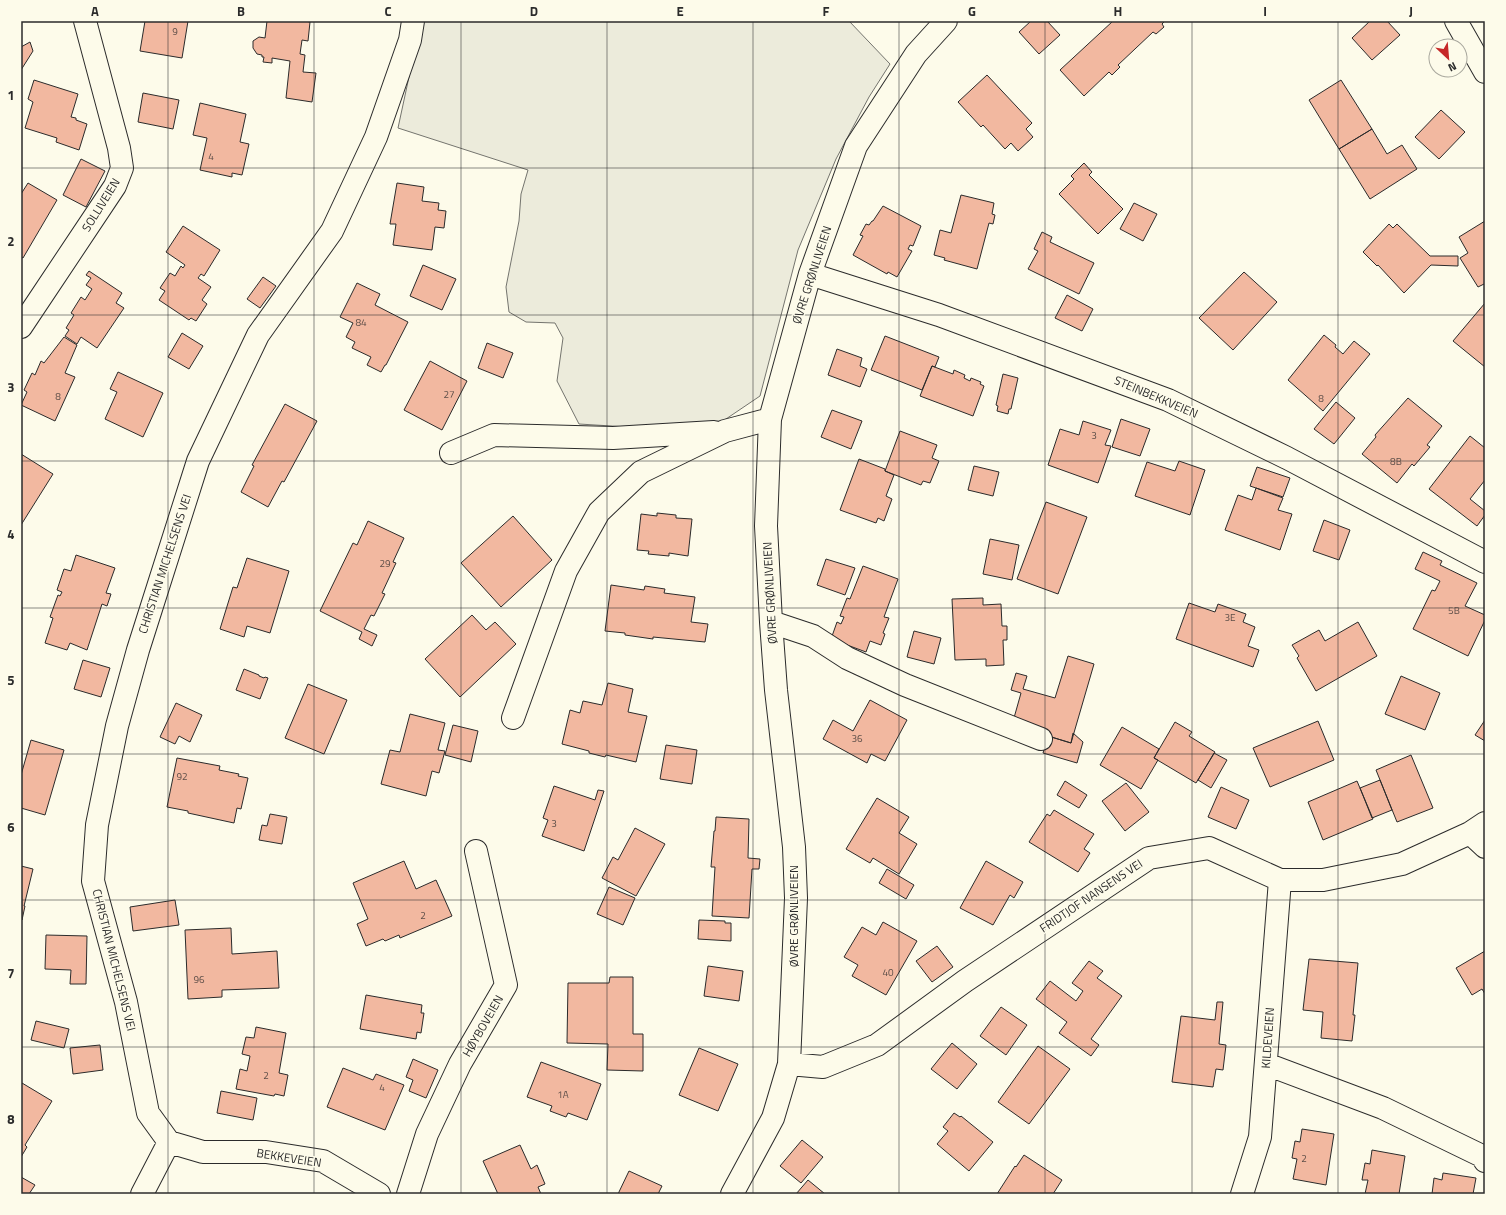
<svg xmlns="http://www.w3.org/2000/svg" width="1506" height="1215" viewBox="0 0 1506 1215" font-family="'Titillium Web',sans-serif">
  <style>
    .green { fill: #ecebdb; stroke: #74746e }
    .building { fill: #f2b8a0; stroke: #2b2b2b }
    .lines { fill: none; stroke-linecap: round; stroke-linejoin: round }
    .minor-casing { stroke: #2b2b2b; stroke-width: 24 }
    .minor { stroke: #fdfbea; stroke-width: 22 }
    .grid { fill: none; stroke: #2b2b2b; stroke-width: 1; stroke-opacity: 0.55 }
    .labels { text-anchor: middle; stroke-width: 3; stroke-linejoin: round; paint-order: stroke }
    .number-label { font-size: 10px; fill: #5d4e48 }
    .street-label { font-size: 12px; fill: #2b2b2b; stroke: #fdfbea }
    .neatline { fill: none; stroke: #2b2b2b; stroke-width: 1.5 }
    .grid-label { font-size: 13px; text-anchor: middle; font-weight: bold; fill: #2b2b2b }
  </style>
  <rect width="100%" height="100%" fill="#fdfbea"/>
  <path class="green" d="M421 21H849L890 64 869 97 836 159 798 250 760 396 723 421 690 423 644 428 579 424 557 381 563 338 555 323 526 322 509 312 506 287 519 221 521 194 528 170 398 128Z"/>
  <path class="building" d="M145 21H188L182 58 140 51Z
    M267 21H305L310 22 308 41 302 40 300 54 305 55 303 72 316 73 312 102 286 98 290 61 272 58V63L263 62 264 57H262V55L257 54 253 48V41L259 37 265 38Z
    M1031 21H1047L1060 35 1039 54 1019 32Z
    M1113 21H1165L1162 24 1164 27 1156 34 1153 32 1118 65 1120 67 1112 75 1109 72 1084 96 1060 70Z
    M1370 21H1387L1400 35 1372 60 1352 38Z
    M30 42 33 51 21 70V47Z
    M987 75 1032 123 1026 129 1033 137 1018 151 1011 143 1005 149 983 125 981 127 958 102Z
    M34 80 78 94 71 117 76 118V120L87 124 79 150 56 142 57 138 25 128 33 102 28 99Z
    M1341 80 1372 129 1339 149 1309 100Z
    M143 93 179 100 173 129 138 122Z
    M200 103 246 114 240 142 249 144 242 175 232 173V177L200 170 207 138 193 135Z
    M1441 110 1465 132 1439 159 1415 137Z
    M1372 129 1387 154 1402 145 1417 169 1370 199 1339 149Z
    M81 159 105 171 86 207 63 195Z
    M1084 163 1092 172 1089 175 1123 209 1098 234 1059 194 1074 179 1071 176Z
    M28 183 57 200 23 258 21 257V194Z
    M397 183 424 187 422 201 439 203 438 210 446 211 444 228 435 227 432 250 393 245 396 224H390Z
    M961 195 994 203 992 214 995 215 993 224 989 223 977 269 944 260 945 258 934 255 940 230 951 233Z
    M1134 203 1157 214 1143 241 1120 229Z
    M883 206 921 226 913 246 910 245 908 249 912 251 897 277 888 272 887 274 853 255 863 236 860 235 866 224 869 225 872 221H873Z
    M1485 221V286L1484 284 1478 287 1460 258 1468 253 1459 237Z
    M1389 224 1393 228 1397 224 1430 256H1458V266L1431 265 1404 293 1378 265 1377 266 1363 252Z
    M183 226 220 250 204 276 201 274 198 278 211 287 202 300 207 304 196 321 191 318 189 320 159 300 165 291 160 288 170 273 175 276 181 266 183 268 185 265 166 252Z
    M1042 232 1052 237 1050 242 1094 263 1079 294 1028 269 1038 251 1034 249Z
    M423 265 456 279 442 310 410 296Z
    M89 271 122 293 116 303 124 308 97 348 81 337 77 344 65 336 69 330 66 328 74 315 71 313 81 297 85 300 92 289 86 285 91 278 86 275Z
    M1244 272 1277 302 1233 350 1199 318Z
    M263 277 276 286 260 308 247 299Z
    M357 283 380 294 375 305 408 322 386 365H385L381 372 367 365 371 357 352 348 355 342 346 337 353 323 340 317Z
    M1067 295 1093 309 1082 331 1055 318Z
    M1485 303V367L1453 341Z
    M182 333 203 346 189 369 168 357Z
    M1324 335 1336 345 1335 347 1343 354 1354 341 1370 354 1323 411 1288 380Z
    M885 336 939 357 935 367 932 366 922 390 871 370Z
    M64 337 77 345 65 373 75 377 55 421 21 405 27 392 24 390 32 373 35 375 41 361 44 363Z
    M487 343 513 353 503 378 478 368Z
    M837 349 862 358 860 366 867 369 860 387 828 375Z
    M430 361 467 381 442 430 404 410Z
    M932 366 953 374 954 370 965 375 964 378 970 381 971 378 981 382 980 384 984 386 973 416 920 396Z
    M118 372 163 393 143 437 105 419 117 392 110 389Z
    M1003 374 1018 378 1011 409H1009L1008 414 997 411 998 406 996 405Z
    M1408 398 1442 426 1427 445 1430 447 1414 466 1412 464 1397 483 1362 454 1376 437 1375 435Z
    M1336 402 1355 418 1334 444 1314 429Z
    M285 404 317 421 284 482 282 481 268 507 241 492 254 466 252 465Z
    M832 410 862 421 851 449 821 437Z
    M1121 419 1150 429 1140 456 1112 447Z
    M1083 421 1111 430 1105 445 1111 446 1098 483 1048 465 1060 429 1079 435Z
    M900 431 937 445 932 458 939 461 930 483 923 481 921 485 885 471Z
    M1470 436 1485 448V480L1470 499 1485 511V515L1477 526 1429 489Z
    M21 454 53 474 21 525Z
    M859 459 885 469V471L894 475 886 496 892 499 884 521 878 518 876 523 840 510Z
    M1179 461 1205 470 1190 515 1135 496 1147 462 1175 471Z
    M974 466 999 472 993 496 968 490Z
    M1257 467 1290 478 1283 497 1250 486Z
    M1256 488 1283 498 1278 510 1292 514 1280 550 1225 530 1238 495 1252 500Z
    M1046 502 1087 517 1058 594 1017 579Z
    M657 513 676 515V518L692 519 688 556 669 553V556L648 554 649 551 637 550 641 514 657 516Z
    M513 516 552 560 501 607 461 563Z
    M1324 520 1350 530 1339 560 1313 551Z
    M368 521 404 538 393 562 396 563 382 593 385 594 374 616 371 615 364 629 377 635 372 646 359 639 362 632 320 611 353 543 357 545Z
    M990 539 1019 545 1012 580 983 574Z
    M1423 552 1442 561 1440 565 1477 583 1465 606 1485 615V620L1468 656 1413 629 1432 590 1435 591 1440 581 1415 569Z
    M76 555 115 568 106 593 111 594 107 606 102 604 87 650 70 643 67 650 45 643 53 618 50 617 58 595 60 596 62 592 57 590 64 569 71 571Z
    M247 558 289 571 270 633 247 626 244 637 220 629 233 587 237 588Z
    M826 559 855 568 845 595 817 585Z
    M863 566 898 579 884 617 889 618 883 633 885 634 881 645 870 641 866 652 831 639 837 622 841 624 844 617 840 616 847 598 850 599Z
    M611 585 644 590 645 586 665 589 664 593 695 597 691 622 708 624 705 642 653 637V639L625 635V633L605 631Z
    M983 598V605L1001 604 1002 626H1007V640H1003L1004 665 986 666V659L955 660 952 599Z
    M1189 603 1215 612 1218 604 1246 614 1243 622 1255 627 1248 646 1259 650 1253 667 1176 639Z
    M472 615 486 630 495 622 516 644 460 697 425 659Z
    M1358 622 1377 656 1316 691 1297 658 1299 656 1292 645 1319 630 1325 641Z
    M914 631 941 638 934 664 907 657Z
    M1068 656 1094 664 1071 743 1012 725 1021 693 1011 690 1016 673 1027 676 1023 689 1055 698Z
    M83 660 110 668 101 697 74 689Z
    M244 669 259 675V676L264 678 265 677 268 678 260 699 236 690Z
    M1401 676 1440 693 1425 730 1385 714Z
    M608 683 633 689 628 712 647 716 636 762 606 755 605 757 589 753V751L562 744 570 710 580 713 583 701 602 705Z
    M308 684 347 700 324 754 285 738Z
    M870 700 907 720 885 761 871 754 867 763 823 739 833 720 853 731Z
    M176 703 202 715 190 742 179 736 175 744 160 737Z
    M410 714 445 723 438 750 445 751 439 773 432 771 426 796 381 784 390 750 400 752Z
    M1485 720V741L1475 735Z
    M1318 721 1334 760 1270 787 1253 748Z
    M1175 722 1192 732 1189 736 1215 752 1196 783 1154 758Z
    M453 725 478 731 471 762 445 755Z
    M1122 727 1159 749 1154 758 1158 760 1141 789 1100 765Z
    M1073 733 1083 742 1077 763 1043 753 1048 736 1071 743Z
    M31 740 64 750 45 815 21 808V775Z
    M666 745 697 750 692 784 660 779Z
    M1214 753 1227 760 1211 788 1198 780Z
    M1411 755 1433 808 1397 822 1376 770Z
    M177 758 220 766 219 770 239 774 238 776 248 778 241 809 237 808 234 823 188 813V811L167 807Z
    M1380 780 1392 810 1372 818 1360 788Z
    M1065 781 1087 795 1079 808 1057 795Z
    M1357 781 1373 819 1323 840 1308 802Z
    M1126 783 1149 812 1125 831 1102 801Z
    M554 786 595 800 598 790 604 791 584 851 542 836 548 820 543 818Z
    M1221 787 1249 800 1236 829 1208 817Z
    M877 798 909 817 899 833 917 844 899 874 873 858 870 863 846 849Z
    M1054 810 1094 834 1084 849 1090 853 1078 872 1029 842 1047 814 1050 816Z
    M270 814 287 817 282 844 259 840 262 825 267 826Z
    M716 817 749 819 748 858 760 859 759 869H752L749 918 712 916 715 867H711L714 831H715Z
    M635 828 665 844 636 896 602 878 613 857 618 860Z
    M404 861 416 889 436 880 452 916 400 938 399 935 385 941 383 939 366 946 357 924 368 919 353 883Z
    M986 861 1023 882 1014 898 1010 895 993 925 960 908Z
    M21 866 33 869 24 906H25L22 920Z
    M887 869 914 885 906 899 879 883Z
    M609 887 635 898 623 925 597 914Z
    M175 900 179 925 133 931 130 907Z
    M699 920 725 921V923H731V941L698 939Z
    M883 922 917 941 886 995 852 976 858 965 844 957 862 927 876 935Z
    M231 928 232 954 277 951 279 988 222 990V997L188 999 185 930Z
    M46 935 87 936 86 984H70L71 970 45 969Z
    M937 946 953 967 932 982 916 961Z
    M1485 951V994L1482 989 1472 995 1456 968Z
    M1309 959 1358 963 1353 1015H1355L1352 1041 1321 1038 1323 1012 1303 1010Z
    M1089 961 1103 971 1097 978 1122 996 1091 1039 1099 1045 1091 1056 1059 1033 1067 1022 1036 999 1050 981 1076 1001 1083 991 1072 983Z
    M708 966 743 971 739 1001 704 996Z
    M610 977H633V1034H643V1071L607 1070 608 1044 567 1043 568 983H609Z
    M366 995 422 1005 421 1013H424L421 1033 417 1032 416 1039 360 1029Z
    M1217 1002H1223L1219 1044 1226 1045 1223 1070 1216 1069 1213 1087 1172 1082 1181 1016 1215 1020Z
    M1001 1007 1027 1025 1006 1055 980 1036Z
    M36 1021 69 1029 64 1048 31 1040Z
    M256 1027 286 1033 279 1073 288 1075 284 1096 275 1094 274 1096 236 1089 240 1069 247 1071 250 1056 242 1054 246 1037 254 1038Z
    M952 1043 977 1064 957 1089 931 1069Z
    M100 1045 103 1070 73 1074 70 1048Z
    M1038 1046 1070 1069 1029 1124 998 1102Z
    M699 1048 738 1064 718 1111 679 1095Z
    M413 1059 438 1070 426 1098 409 1091 413 1080 406 1077Z
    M541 1062 601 1084 587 1120 568 1113 566 1117 550 1111 552 1106 527 1097Z
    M343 1068 373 1080 376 1074 404 1085 385 1130 327 1107Z
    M22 1083 52 1101 25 1145 27 1147 21 1157V1085Z
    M221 1091 257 1098 253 1120 217 1113Z
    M954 1113 960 1117 961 1116 993 1142 969 1171 937 1144 948 1131 943 1127Z
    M1302 1129 1334 1134 1326 1185 1293 1179 1297 1159 1292 1158 1295 1141 1300 1142Z
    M802 1140 823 1157 801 1183 780 1166Z
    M520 1145 531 1169 537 1165 545 1184 538 1187 541 1194H498L483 1161Z
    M1372 1150 1405 1156 1399 1194H1365L1368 1180H1362L1365 1163 1370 1164Z
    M1024 1155 1062 1180 1053 1194H997L1015 1166 1016 1167Z
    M629 1171 662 1186 658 1194H618Z
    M1443 1173 1476 1178 1473 1194H1432L1434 1178 1442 1180Z
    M21 1177 35 1185 29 1194H21Z
    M808 1180 825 1194H796Z"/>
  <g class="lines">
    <g class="minor-casing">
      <path id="minor" d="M1456 21 1485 72
        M810 274 939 315 1168 400 1287 458 1485 562
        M21 327 115 186 122 168 119 148 85 21
        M451 453 494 435 613 438 714 432
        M771 622 813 636 847 658 905 685 1041 739
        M513 718 566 571 599 512 641 472 725 431 770 419
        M1470 833 1485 847
        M789 1064 823 1067 877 1045 965 981 1149 858 1209 848 1280 880H1323L1402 864 1470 833 1485 823
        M1266 1064 1383 1108 1482 1156 1485 1161
        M169 1142 148 1113 126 1002 93 881 97 825 117 726 138 650 198 461 258 335 332 231 376 137 410 40 413 21
        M169 1142 203 1152H266L323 1161 379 1194
        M142 1194 169 1142
        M408 1194 427 1134 460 1064 506 985 476 851
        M732 1194 773 1118 789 1064 796 898 794 847 776 690 771 622 766 526 770 419 810 274 856 146 916 54 946 21
        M1242 1194 1260 1137 1280 880"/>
    </g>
    <use href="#minor" class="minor"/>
  </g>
  <path class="grid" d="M168 21V1194M314 21V1194M461 21V1194M607 21V1194M753 21V1194M899 21V1194M1045 21V1194M1192 21V1194M1338 21V1194M21 168H1485M21 315H1485M21 461H1485M21 608H1485M21 754H1485M21 900H1485M21 1047H1485"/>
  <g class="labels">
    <g class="number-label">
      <text x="175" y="35">9</text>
      <text x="211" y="160">4</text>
      <text x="361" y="326">84</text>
      <text x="449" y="398">27</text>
      <text x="58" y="400">8</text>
      <text x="1321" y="402">8</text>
      <text x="1094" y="439">3</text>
      <text x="1396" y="465">8B</text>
      <text x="385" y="567">29</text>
      <text x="1454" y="614">5B</text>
      <text x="1230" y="621">3E</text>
      <text x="857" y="742">36</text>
      <text x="182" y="780">92</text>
      <text x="554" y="827">3</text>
      <text x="423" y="919">2</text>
      <text x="888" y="976">40</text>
      <text x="199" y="983">96</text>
      <text x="266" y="1079">2</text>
      <text x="382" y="1091">4</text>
      <text x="563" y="1098">1A</text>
      <text x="1304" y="1162">2</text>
    </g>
    <g class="street-label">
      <text transform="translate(101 205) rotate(-58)" y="4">SOLLIVEIEN</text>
      <text transform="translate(812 275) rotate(-72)" y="4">ØVRE GRØNLIVEIEN</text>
      <text transform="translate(1156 397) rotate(23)" y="4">STEINBEKKVEIEN</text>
      <text transform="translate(165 564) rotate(-72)" y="4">CHRISTIAN MICHELSENS VEI</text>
      <text transform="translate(770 593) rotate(-93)" y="4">ØVRE GRØNLIVEIEN</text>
      <text transform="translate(1091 896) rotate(-34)" y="4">FRIDTJOF NANSENS VEI</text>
      <text transform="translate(794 916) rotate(-90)" y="4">ØVRE GRØNLIVEIEN</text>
      <text transform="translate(114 960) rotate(76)" y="4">CHRISTIAN MICHELSENS VEI</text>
      <text transform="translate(483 1026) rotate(-60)" y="4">HØYBOVEIEN</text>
      <text transform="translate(1268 1038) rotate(-86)" y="4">KILDEVEIEN</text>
      <text transform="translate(289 1158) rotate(9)" y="4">BEKKEVEIEN</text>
    </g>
  </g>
  <rect width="1506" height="1215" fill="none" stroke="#fdfbea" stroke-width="44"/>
  <g transform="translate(1448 58) rotate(154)"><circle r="19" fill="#fdfbea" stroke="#a9a89e"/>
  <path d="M0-3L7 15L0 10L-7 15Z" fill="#c62828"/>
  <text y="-6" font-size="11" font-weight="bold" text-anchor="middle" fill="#2b2b2b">N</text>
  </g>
  <rect x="22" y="22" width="1462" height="1171" class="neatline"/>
  <g class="grid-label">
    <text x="95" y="16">A</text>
    <text x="241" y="16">B</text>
    <text x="388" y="16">C</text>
    <text x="534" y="16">D</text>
    <text x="680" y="16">E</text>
    <text x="826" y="16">F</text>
    <text x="972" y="16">G</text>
    <text x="1118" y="16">H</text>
    <text x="1265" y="16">I</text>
    <text x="1411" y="16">J</text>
    <text x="11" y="100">1</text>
    <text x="11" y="246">2</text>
    <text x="11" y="392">3</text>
    <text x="11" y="539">4</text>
    <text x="11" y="685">5</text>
    <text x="11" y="832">6</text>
    <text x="11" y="978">7</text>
    <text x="11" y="1124">8</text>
  </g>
</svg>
